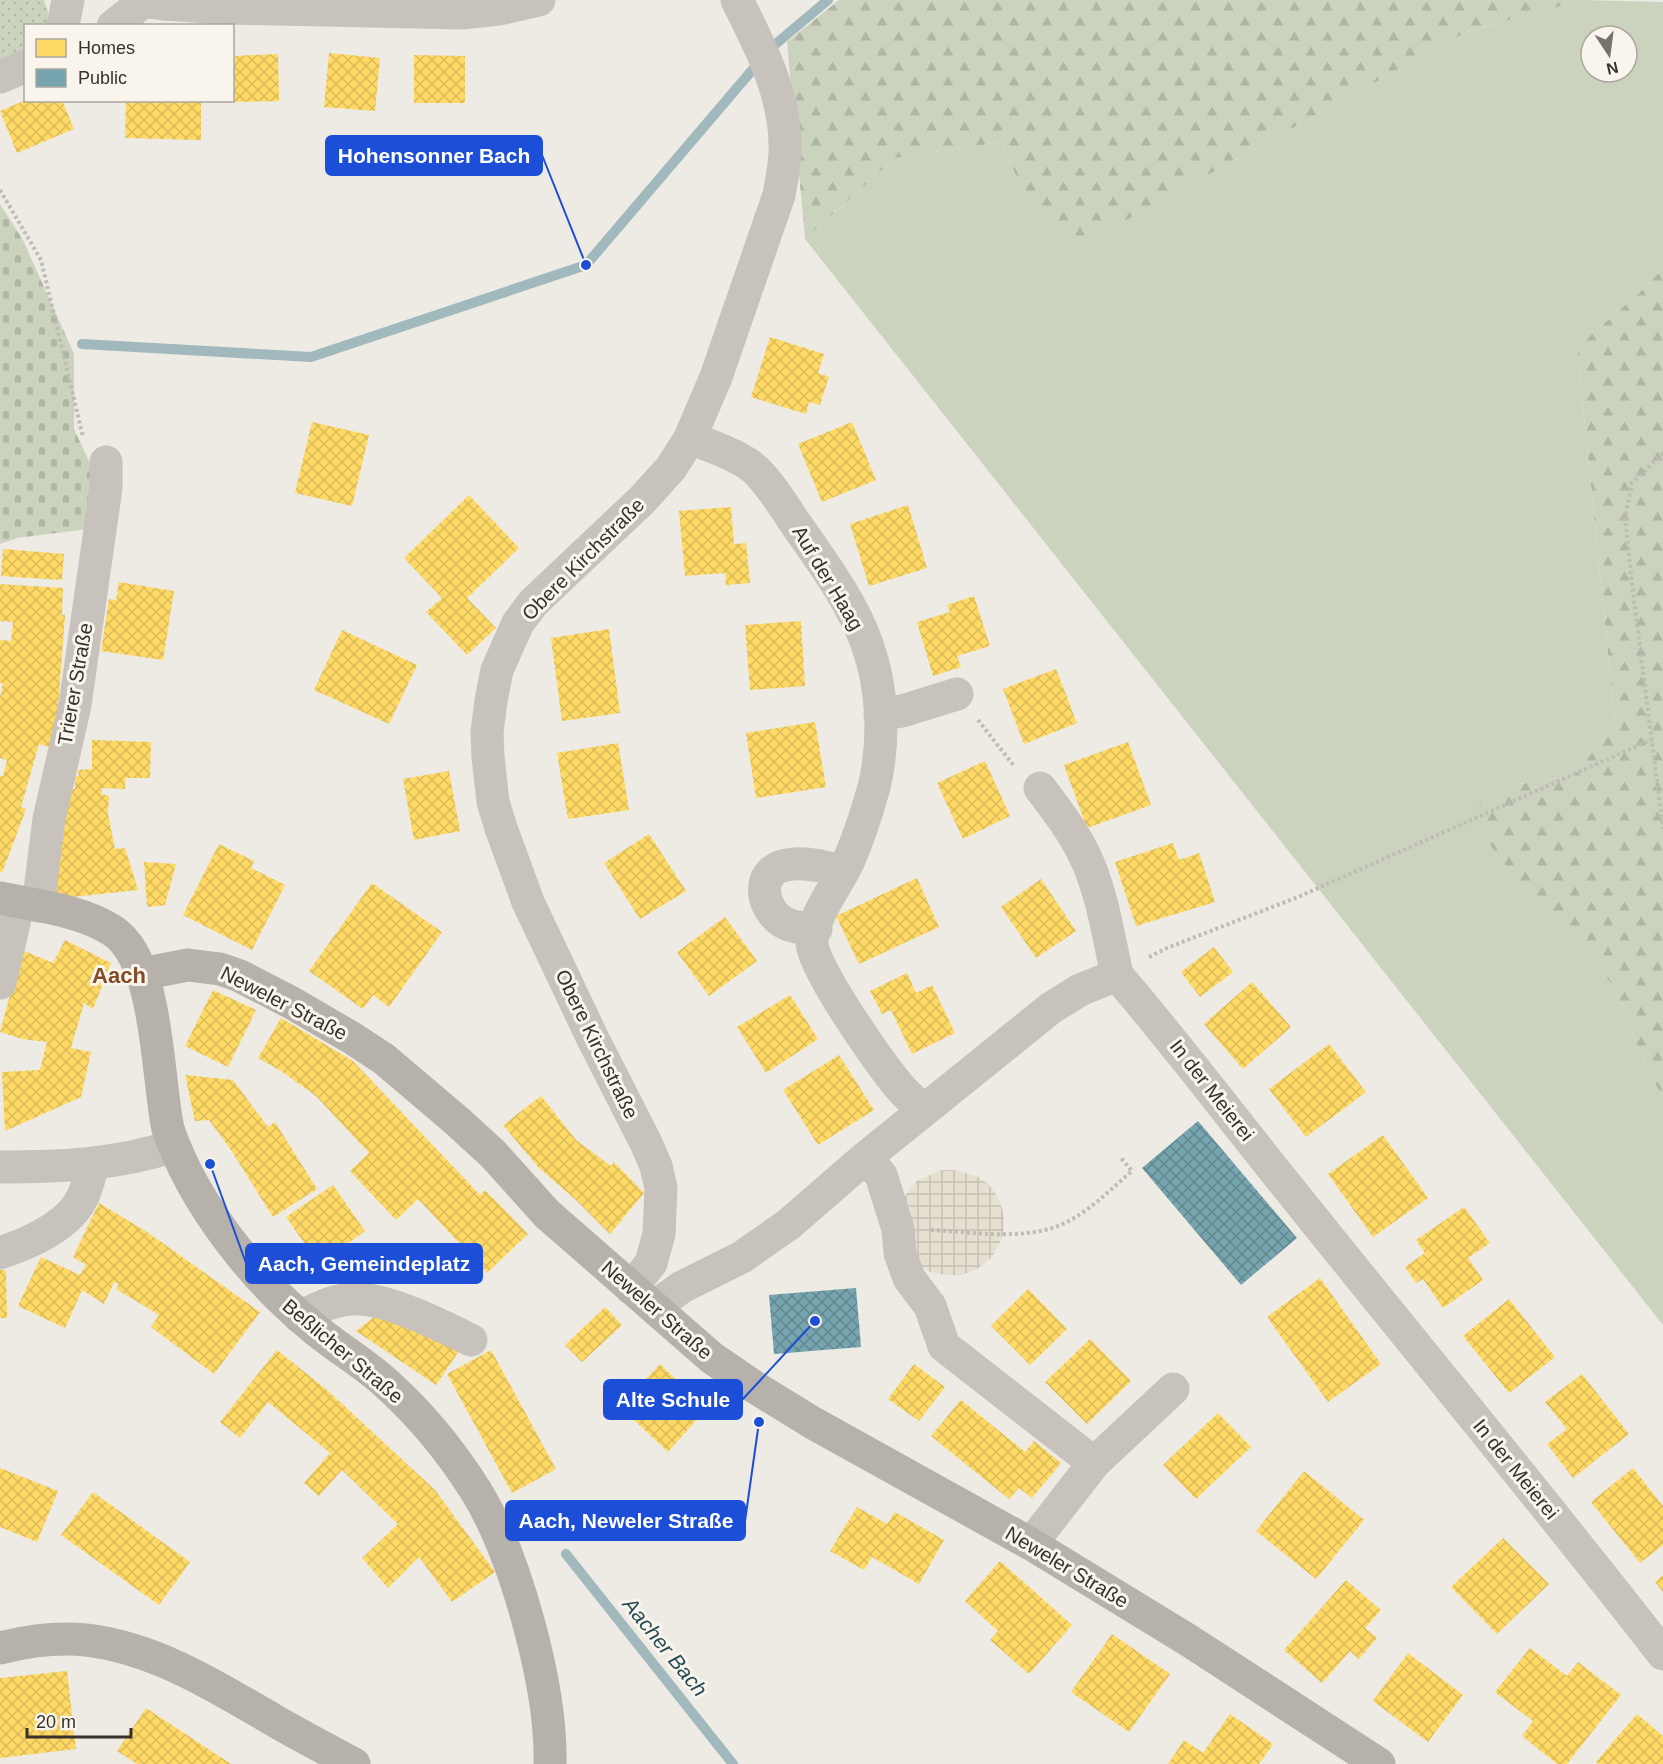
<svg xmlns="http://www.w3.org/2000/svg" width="1663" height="1764" viewBox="0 0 1663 1764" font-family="Helvetica,sans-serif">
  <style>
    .grass { fill: #cbd3bf; fill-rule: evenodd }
    .forest { fill: url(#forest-firs) }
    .cemetery { fill: url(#cemetery-stones) }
    .park { fill: url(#park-dots) }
    .plaza { fill: url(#plaza-grid) }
    .homes { fill: url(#homes-cross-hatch) }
    .public { fill: url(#public-cross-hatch) }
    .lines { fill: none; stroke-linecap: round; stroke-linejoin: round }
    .stream { stroke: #a1b9bd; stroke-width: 10 }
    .path { stroke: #bfbbb5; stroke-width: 4; stroke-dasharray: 3 3; stroke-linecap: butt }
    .minor { stroke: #c7c3bc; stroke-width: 33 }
    .major { stroke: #b6b1ab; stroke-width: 33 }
    .labels { text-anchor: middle; stroke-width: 6; stroke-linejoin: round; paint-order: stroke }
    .street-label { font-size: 20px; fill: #37312a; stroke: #f9f5ec }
    .water-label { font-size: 21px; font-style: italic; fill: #234a56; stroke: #f9f5ec }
    .quarter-label { font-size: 22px; font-weight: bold; fill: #814d29; stroke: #f9f5ec }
    .leader { fill: none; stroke: #1d4ed8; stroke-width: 2 }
    .callout-dot { fill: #1d4ed8; stroke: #f9f5ec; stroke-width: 2 }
    .callout { fill: #1d4ed8; stroke: #1d4ed8; stroke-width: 2 }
    .callout-label { font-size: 21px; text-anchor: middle; font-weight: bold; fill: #fff }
  </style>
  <defs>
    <pattern id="forest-firs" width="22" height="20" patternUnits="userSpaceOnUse" patternTransform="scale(1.5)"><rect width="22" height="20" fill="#cbd3bf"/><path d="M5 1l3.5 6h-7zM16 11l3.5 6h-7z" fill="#afb6a4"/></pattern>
    <pattern id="cemetery-stones" width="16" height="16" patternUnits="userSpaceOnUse" patternTransform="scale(1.5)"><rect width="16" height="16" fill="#cbd3bf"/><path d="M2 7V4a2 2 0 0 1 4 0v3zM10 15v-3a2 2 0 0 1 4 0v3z" fill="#afb6a4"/></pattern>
    <pattern id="park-dots" width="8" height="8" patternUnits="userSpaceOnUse" patternTransform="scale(1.5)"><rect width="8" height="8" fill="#cbd3bf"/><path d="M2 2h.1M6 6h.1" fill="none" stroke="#afb6a4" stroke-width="1.8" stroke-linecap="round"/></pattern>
    <pattern id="plaza-grid" width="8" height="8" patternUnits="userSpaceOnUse" patternTransform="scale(1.5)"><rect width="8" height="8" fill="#e6e0d2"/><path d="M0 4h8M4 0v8" fill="none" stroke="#c6c1b4"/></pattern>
    <pattern id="homes-cross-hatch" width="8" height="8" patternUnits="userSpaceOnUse" patternTransform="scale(1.5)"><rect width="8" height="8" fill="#ffd966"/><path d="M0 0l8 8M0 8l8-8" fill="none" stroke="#dbbb59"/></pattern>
    <pattern id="public-cross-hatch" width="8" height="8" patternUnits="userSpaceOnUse" patternTransform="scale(1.5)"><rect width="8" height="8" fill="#76a5af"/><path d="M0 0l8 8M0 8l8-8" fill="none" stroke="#62878f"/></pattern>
  </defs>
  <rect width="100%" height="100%" fill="#edebe4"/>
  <path class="grass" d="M1583 0 1663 2V269L1639 293 1577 347 1615 722 1574 776 1505 786 1518 882 1613 985 1646 1067 1663 1098V1325L805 239 895 158 1001 142 1019 182 1121 223 1466 32ZM1591 36H1627V72H1591Z"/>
  <path class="forest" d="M839 0H1583L1466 32 1121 223 1076 246 1019 182 1001 142 895 158 805 239 787 42Z
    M1663 269V1098L1646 1067 1613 985 1518 882 1467 814 1505 786 1574 776 1615 722 1577 347 1639 293Z"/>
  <path class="cemetery" d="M0 204 23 240 74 354V429L96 476V528L17 538 0 544Z"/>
  <path class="park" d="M0 0H44L48 12 49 25 26 26 25 52 0 64Z"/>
  <path class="plaza" d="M941 1170H954L979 1177 989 1185 997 1196 1002 1208 1004 1221 1003 1234 998 1247 990 1259 977 1269 962 1275H946L930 1272 916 1263 901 1203 908 1191 917 1181Z"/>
  <path class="homes" d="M329 53 380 58 375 111 324 107Z
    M278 54 279 101 232 102V56Z
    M414 55 465 56V103H414Z
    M26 100H62L74 129 17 153 0 111Z
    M126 100H201V140L125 138Z
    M770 337 824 354 818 373 829 377 820 405 809 402 806 414 751 397Z
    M312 422 369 435 352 506 295 493Z
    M852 422 876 480 822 502 798 444Z
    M469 495 519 548 467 598 496 628 467 655 426 612 442 598 404 558Z
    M908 505 927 568 869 586 850 524Z
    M731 507 734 544 746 543 750 583 726 585 725 573 685 576 679 511Z
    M3 549 64 554 62 580 1 576Z
    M119 582 174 591 163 660 101 651 109 599 116 600Z
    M0 584 63 588 62 615H65L55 749 39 744 21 807 26 809 2 873 0 872V776H3L7 760 0 758V698L3 683H0V640L11 641 13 622 0 621Z
    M974 596 990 646 957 656 961 667 933 676 917 622 950 612 947 605Z
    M801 621 805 686 750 690 745 625Z
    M609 629 620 713 562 721 551 638Z
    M342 630 417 665 389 724 314 690Z
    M1056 669 1077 723 1024 744 1003 689Z
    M815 722 826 787 756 798 746 733Z
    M92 740 151 742 150 778H125V789L102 788V794L109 796 108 814 115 849 125 848 138 890 53 899 64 790 75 789V777L79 776 78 770 92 769Z
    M1128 742 1151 805 1087 828 1064 765Z
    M618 743 629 810 568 819 557 753Z
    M985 761 1010 816 963 839 937 783Z
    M449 771 460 831 414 840 403 779Z
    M649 834 686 891 640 919 604 863Z
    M1173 843 1179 860 1199 853 1215 902 1136 926 1115 862Z
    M219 844 254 861 251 868 285 885 252 950 183 915Z
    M144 862 176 864 165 905 147 907Z
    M917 878 939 927 859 964 836 916Z
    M1041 879 1076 931 1036 958 1001 907Z
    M372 883 442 932 389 1007 373 995 363 1009 309 971Z
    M725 917 757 961 709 996 677 952Z
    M65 940 111 963 93 1009 84 1003 71 1048 91 1052 81 1097 5 1131 2 1072 40 1070 47 1042 22 1039 0 1032 22 950 53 963Z
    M1214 947 1233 972 1200 997 1181 972Z
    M907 973 916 993 932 985 955 1033 912 1054 891 1010 882 1014 870 991Z
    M1252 982 1291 1027 1243 1069 1204 1024Z
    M213 990 256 1010 228 1067 185 1046Z
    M790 995 818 1039 766 1073 737 1027Z
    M281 1018 353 1061 480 1195 485 1190 528 1234 487 1273 418 1199 396 1220 350 1171 369 1153 316 1096 281 1071 258 1058Z
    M1329 1044 1366 1092 1306 1137 1269 1089Z
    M839 1055 874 1110 818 1145 783 1090Z
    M185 1075 233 1080 268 1127 275 1122 317 1189 273 1217 231 1150 209 1120 195 1121Z
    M541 1096 576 1140 611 1166 614 1162 644 1193 610 1234 576 1200 539 1168 503 1125Z
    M1383 1135 1428 1198 1373 1237 1328 1174Z
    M333 1185 365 1231 319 1264 286 1217Z
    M99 1203 147 1232 260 1312 214 1374 151 1327 159 1315 116 1289 119 1284 114 1282 104 1304 82 1290 65 1328 18 1306 41 1257 80 1275 86 1265 73 1257Z
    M1464 1207 1490 1243 1468 1258 1483 1280 1443 1308 1423 1279 1416 1283 1405 1267 1425 1253 1416 1240Z
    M0 1270H6L7 1318H0Z
    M1320 1278 1381 1364 1328 1402 1267 1317Z
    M1028 1289 1067 1329 1030 1365 991 1326Z
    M1509 1299 1555 1357 1509 1393 1463 1336Z
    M605 1307 622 1325 582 1362 565 1345Z
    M374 1317 418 1322 459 1351 436 1385 356 1331Z
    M1090 1339 1131 1381 1087 1424 1045 1382Z
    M277 1350 327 1390 435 1490 495 1572 452 1602 419 1557 388 1588 362 1558 398 1524 342 1470 319 1496 304 1483 330 1453 268 1402 240 1438 220 1422Z
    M491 1350 556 1469 512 1493 447 1374Z
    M660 1364 706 1409 668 1452 620 1407Z
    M914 1364 945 1387 919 1421 888 1399Z
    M1582 1374 1629 1434 1573 1478 1547 1444 1567 1429 1545 1402Z
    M961 1400 1025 1452 1034 1441 1061 1463 1032 1498 1019 1488 1009 1499 931 1436Z
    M1218 1413 1251 1447 1196 1499 1163 1465Z
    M0 1468 58 1491 37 1542 0 1527Z
    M1633 1468 1663 1506V1545L1640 1563 1591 1502Z
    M1304 1471 1364 1520 1316 1579 1256 1531Z
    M93 1492 190 1562 159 1605 61 1535Z
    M857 1507 887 1524 895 1512 944 1540 919 1584 872 1557 864 1570 830 1551Z
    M1503 1538 1549 1584 1497 1634 1451 1587Z
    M1000 1561 1072 1625 1029 1674 990 1640 998 1631 965 1601Z
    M1663 1575V1592L1655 1582Z
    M1346 1580 1381 1610 1365 1628 1377 1638 1359 1659 1350 1651 1322 1683 1284 1650Z
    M1112 1634 1170 1674 1129 1732 1071 1692Z
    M1530 1648 1567 1676 1578 1662 1621 1695 1567 1764H1557L1522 1736 1533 1721 1495 1692Z
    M1408 1653 1463 1695 1428 1742 1373 1701Z
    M67 1671 76 1749 0 1758V1678Z
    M146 1708 231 1764H137L117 1751Z
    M1230 1714 1273 1744 1259 1764H1168L1184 1740 1203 1753Z
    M1637 1714 1663 1736V1764H1599L1596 1762Z"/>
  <path class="public" d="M1198 1121 1297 1238 1241 1285 1142 1168Z
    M856 1288 861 1347 774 1354 769 1295Z"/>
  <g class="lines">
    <path class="stream" d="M82 344 311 357 586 265 771 48 828 0
      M566 1554 733 1764"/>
    <path class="path" d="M0 190 41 260 83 437
      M1663 453 1632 483 1625 518 1633 592 1663 829
      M978 720 1014 766
      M1149 957 1167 948 1298 897 1653 739
      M931 1230C974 1232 1027 1242 1067 1222 1091 1210 1112 1188 1132 1171L1120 1157"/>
    <path class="minor" d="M140 0 163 4 226 8 462 13 499 9 539 0
      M63 26 68 0
      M113 26 131 12 142 1
      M0 77 26 66
      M690 438C710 446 733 453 751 466 769 480 785 509 798 527 823 563 852 602 867 644 883 688 885 741 874 787 867 812 859 837 849 860 837 887 814 912 812 942 811 966 880 1063 898 1085 905 1094 915 1102 923 1110
      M880 715 902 711 957 694
      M1040 788C1056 809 1072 830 1084 854 1102 891 1108 934 1117 975
      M38 906 49 819 75 705 106 488V462
      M816 929C805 928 793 928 783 922 774 917 767 906 765 896 759 852 818 863 842 872
      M0 983 19 902
      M865 1158 881 1175 898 1229 900 1253 909 1278 930 1306 944 1346 1094 1463
      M0 1167C59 1167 117 1165 173 1146
      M0 1253C29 1243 70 1226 83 1196 88 1186 90 1174 93 1164
      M631 1288 651 1263 659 1234 661 1188 656 1166 646 1143 593 1039 528 902 501 828 493 802 488 757 487 732 491 701 497 670 518 623 533 603 642 500 671 468 690 438 716 377 779 195C782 178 786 161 785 144 784 91 760 46 737 0
      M654 1307 682 1287 742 1257 789 1224 865 1158 1051 1008 1080 990 1117 975C1180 1048 1238 1126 1299 1201 1420 1352 1544 1501 1663 1654
      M300 1317C318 1308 337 1298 357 1299 389 1299 442 1326 471 1340
      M1031 1544 1094 1463 1173 1389"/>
    <path class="major" d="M0 898C37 906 81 910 113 931 159 961 157 1079 168 1129 193 1202 251 1276 310 1325 335 1347 365 1363 389 1386 422 1416 452 1453 476 1491 516 1556 552 1688 550 1764
      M141 974 188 965 220 969 240 976 292 1003 352 1038 384 1059 457 1121 493 1154 547 1214 712 1358 756 1388 813 1423 1031 1544 1188 1640 1379 1764
      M0 1648C28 1641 57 1637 86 1640 154 1648 212 1684 270 1718 297 1734 326 1749 354 1764"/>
  </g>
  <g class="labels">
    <g class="street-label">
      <text transform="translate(583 559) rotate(-45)" y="7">Obere Kirchstraße</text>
      <text transform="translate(828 578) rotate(59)" y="7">Auf der Haag</text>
      <text transform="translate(75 684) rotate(-80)" y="7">Trierer Straße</text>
      <text transform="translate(284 1003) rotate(27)" y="7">Neweler Straße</text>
      <text transform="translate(597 1044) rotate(64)" y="7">Obere Kirchstraße</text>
      <text transform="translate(1212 1090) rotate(52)" y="7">In der Meierei</text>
      <text transform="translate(657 1310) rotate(41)" y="7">Neweler Straße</text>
      <text transform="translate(343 1351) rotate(40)" y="7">Beßlicher Straße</text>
      <text transform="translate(1516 1469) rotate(51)" y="7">In der Meierei</text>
      <text transform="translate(1067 1567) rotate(31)" y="7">Neweler Straße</text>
    </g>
    <g class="water-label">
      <text transform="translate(665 1647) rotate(51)" y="7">Aacher Bach</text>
    </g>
    <g class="quarter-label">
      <text x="119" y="983">Aach</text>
    </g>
  </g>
  <path class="leader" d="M586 265L542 155M210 1164L246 1263M815 1321L742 1400M759 1422L745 1521"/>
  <g class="callout-dot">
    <circle cx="586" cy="265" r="6"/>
    <circle cx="210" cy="1164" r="6"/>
    <circle cx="815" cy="1321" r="6"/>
    <circle cx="759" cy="1422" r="6"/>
  </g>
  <g class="callout">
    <rect x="326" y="136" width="216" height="39" rx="6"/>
    <rect x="246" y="1244" width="236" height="39" rx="6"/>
    <rect x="604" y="1380" width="138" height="39" rx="6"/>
    <rect x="506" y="1501" width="239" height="39" rx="6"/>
  </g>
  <g class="callout-label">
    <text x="434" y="163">Hohensonner Bach</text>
    <text x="364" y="1271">Aach, Gemeindeplatz</text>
    <text x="673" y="1407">Alte Schule</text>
    <text x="626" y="1528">Aach, Neweler Straße</text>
  </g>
  <rect x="24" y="24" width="210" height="78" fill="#f9f5ec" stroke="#aba79e" stroke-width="1.5"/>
  <rect x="36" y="39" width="30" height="18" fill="#ffd966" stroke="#aba79e" stroke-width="1.5"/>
  <text x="78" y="54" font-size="18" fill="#37312a">Homes</text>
  <rect x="36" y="69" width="30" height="18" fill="#76a5af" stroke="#aba79e" stroke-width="1.5"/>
  <text x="78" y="84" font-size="18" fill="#37312a">Public</text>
  <g transform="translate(1609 54) rotate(167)"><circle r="28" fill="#f9f5ec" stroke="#aba79e" stroke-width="1.5"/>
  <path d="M0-4.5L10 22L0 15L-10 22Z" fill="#77726b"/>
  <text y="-9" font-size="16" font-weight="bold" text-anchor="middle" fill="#37312a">N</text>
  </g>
  <path d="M27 1728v9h104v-9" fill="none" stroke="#37312a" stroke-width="3"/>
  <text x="36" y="1728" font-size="18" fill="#37312a" stroke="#f9f5ec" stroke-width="4.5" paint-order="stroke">20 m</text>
</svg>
